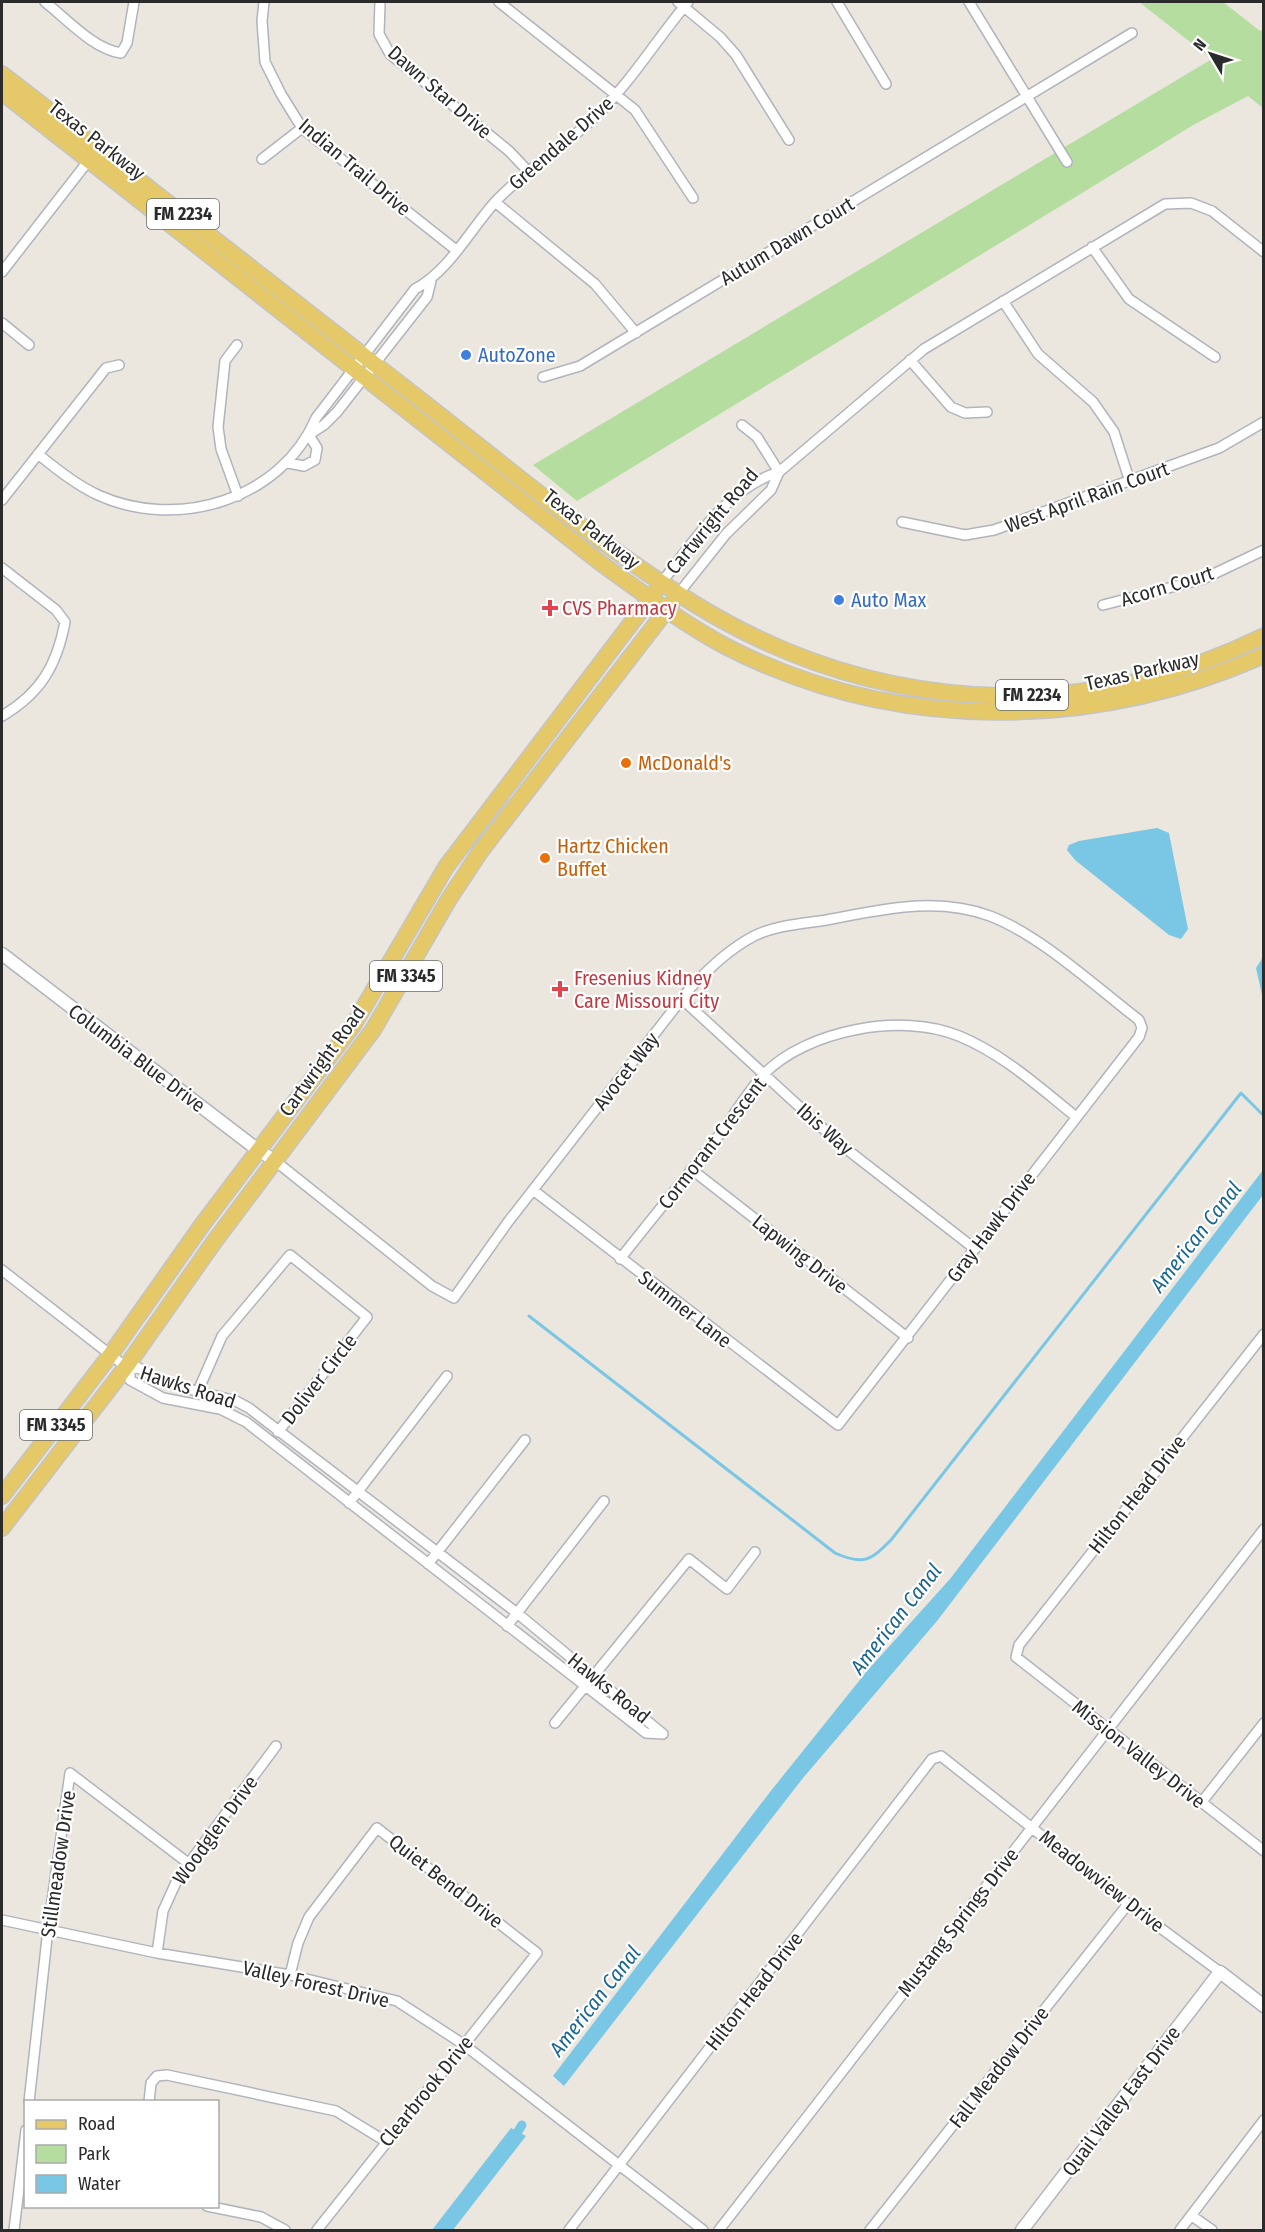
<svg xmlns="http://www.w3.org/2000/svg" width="1265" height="2232" viewBox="0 0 1265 2232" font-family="'Fira Sans Condensed',sans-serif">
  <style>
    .green { fill: #b4dd9f }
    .water { fill: #7ac7e5 }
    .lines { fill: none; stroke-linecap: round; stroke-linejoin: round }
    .stream { stroke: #7ac7e5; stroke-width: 3 }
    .canal { stroke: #7ac7e5; stroke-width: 9 }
    .minor-casing { stroke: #b1b4bd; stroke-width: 12 }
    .tertiary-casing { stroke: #b1b4bd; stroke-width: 15 }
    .primary-casing { stroke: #c4c4c4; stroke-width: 18 }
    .minor { stroke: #fff; stroke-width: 9 }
    .tertiary { stroke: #fff; stroke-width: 12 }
    .primary { stroke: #e5c969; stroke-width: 15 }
    .shop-dot { fill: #3f7fe0; stroke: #fff; stroke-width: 2 }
    .health-dot { fill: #e0444e; stroke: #fff; stroke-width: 2 }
    .food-dot { fill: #e8710a; stroke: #fff; stroke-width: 2 }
    .labels { text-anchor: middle; stroke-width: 4.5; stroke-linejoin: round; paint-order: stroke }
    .shield { fill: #fff; stroke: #6b6b6b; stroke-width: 1.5 }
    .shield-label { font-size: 18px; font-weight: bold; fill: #2b2b2b }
    .street-label { font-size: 20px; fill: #2b2b2b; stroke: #fff }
    .shop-label { font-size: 20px; fill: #366cbe; stroke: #fff; text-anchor: start }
    .health-label { font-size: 20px; fill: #be3a42; stroke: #fff; text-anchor: start }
    .food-label { font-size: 20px; fill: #c56008; stroke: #fff; text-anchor: start }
    .water-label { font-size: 21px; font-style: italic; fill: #196691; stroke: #fff }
  </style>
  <rect width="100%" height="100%" fill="#ebe6de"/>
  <path class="green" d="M1139 2H1223L1260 31 1263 29V108L1248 96 1195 124 577 501 533 465 1212 59Z"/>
  <path class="water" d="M1157 828 1169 833 1188 929 1181 939 1169 935 1075 860 1067 850 1069 845 1079 841Z
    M1263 957V999L1256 968Z
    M1263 1170V1195L937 1621 803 1778 564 2086 553 2076 770 1792 867 1671 950 1579Z
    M511 2128 526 2136 453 2230H432Z"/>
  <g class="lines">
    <path class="stream" d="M529 1316 835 1553C864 1566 871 1560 891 1540L1241 1093 1264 1116"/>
    <path class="canal" d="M512 2141 522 2125"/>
    <g class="minor-casing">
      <path id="minor" d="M45 2C67 19 93 49 121 53L127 43 134 2
        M264 2 262 21 265 62 281 94 302 128 456 250
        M380 2 379 34 390 54 509 151 527 170
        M499 2 635 110 693 198
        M678 2 720 37 736 55 789 140
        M837 2 886 84
        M969 2 1067 162
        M262 159 302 128
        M495 202 595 284 636 333
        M1092 247 1129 299 1215 357
        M2 272 89 160
        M1003 301 1038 354 1093 402 1114 432 1130 482
        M2 323 29 345
        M237 345 225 361 218 427 221 449 238 496
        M910 360 951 407 965 413 987 412
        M543 377 580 366 1132 33
        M742 425 757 437 779 472
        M310 434 324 425 337 412 427 297 431 281
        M38 454C56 469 76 485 98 495 177 531 281 500 316 418L415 289C449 271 470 230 495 202 526 169 564 147 596 116 631 82 657 39 688 2
        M288 463 304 466 315 460 317 448 309 435
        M2 500 106 368 119 365
        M902 522 965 535 994 530 1219 448 1264 422
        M2 568 56 610 65 622C57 665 41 693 2 716
        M662 582C694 541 727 488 779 472L924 349 1165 204 1191 203 1212 211 1264 252
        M679 593 726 534 771 490 779 472
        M1103 605 1203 579 1264 550
        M682 999 840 1144 975 1249
        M274 1160 432 1286 454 1298 508 1222 691 987C710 968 729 949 754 936 774 926 799 924 820 921 877 911 934 895 990 916 1040 935 1096 987 1139 1020L1142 1028 1139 1037 838 1425 533 1190
        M691 1169 908 1338
        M620 1259C653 1217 687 1176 720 1134 734 1115 747 1093 763 1075 806 1030 903 1012 959 1036 1003 1054 1039 1087 1075 1116
        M2 1270 130 1370V1380L163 1398 220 1409 246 1422 646 1733 663 1734
        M1264 1334 1019 1645 1016 1657 1264 1851
        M130 1370 137 1367 165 1383 236 1401 249 1408 517 1613 663 1734
        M198 1391 222 1336 290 1255 367 1317 278 1432
        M349 1503 447 1376
        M428 1564 525 1440
        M507 1626 604 1501
        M555 1723 689 1559 727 1589 755 1552
        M1201 1803 1264 1723
        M2 1920 157 1953 290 1975 397 2001 463 2044 703 2230
        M157 1953 163 1911 178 1878 276 1746
        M290 1975 298 1943 309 1917 377 1828 537 1953 317 2230
        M29 2102 48 1929 70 1773 188 1863
        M149 2102 151 2083 157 2076 167 2075 336 2111 385 2141
        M207 2206 261 2217 285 2230
        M1192 2216 1212 2230
        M14 2230 26 2130
        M569 2230 932 1759 941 1756 1128 1904 1220 1972
        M719 2230 1264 1529
        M870 2230 1128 1904
        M1180 2230 1264 2120"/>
    </g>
    <g class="tertiary-casing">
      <path id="tertiary" d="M2 954 258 1150 274 1160
        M1022 2230 1220 1972 1264 2006"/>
    </g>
    <g class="primary-casing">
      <path id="primary" d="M2 74C138 179 273 285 409 391 502 463 593 541 693 603 869 712 1077 728 1264 636
        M2 92 602 564C643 593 682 623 727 647 895 733 1093 731 1264 655
        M2 1496 111 1354 202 1225 354 1024 446 867 655 592
        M2 1528 126 1367 214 1242 373 1030 449 899 480 852 672 603"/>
    </g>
    <use href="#minor" class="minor"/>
    <use href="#tertiary" class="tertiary"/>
    <use href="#primary" class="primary"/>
  </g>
  <g class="shop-dot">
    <circle cx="466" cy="355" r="6"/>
    <circle cx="839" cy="600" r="6"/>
  </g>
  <g class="health-dot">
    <path d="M547 599h6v6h6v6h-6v6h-6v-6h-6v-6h6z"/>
    <path d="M557 980h6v6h6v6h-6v6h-6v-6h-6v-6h6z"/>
  </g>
  <g class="food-dot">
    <circle cx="626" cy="763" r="6"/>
    <circle cx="545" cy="858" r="6"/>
  </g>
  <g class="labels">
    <g class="shield">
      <rect x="147" y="199" width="72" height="30" rx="4.5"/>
      <rect x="996" y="680" width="72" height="30" rx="4.5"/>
      <rect x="370" y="961" width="72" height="30" rx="4.5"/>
      <rect x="20" y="1410" width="72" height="30" rx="4.5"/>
    </g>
    <g class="shield-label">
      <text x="183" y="220">FM 2234</text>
      <text x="1032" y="701">FM 2234</text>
      <text x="406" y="982">FM 3345</text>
      <text x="56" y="1431">FM 3345</text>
    </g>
    <g class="street-label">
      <text transform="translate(440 92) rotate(41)" y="7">Dawn Star Drive</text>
      <text transform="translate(97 140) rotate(38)" y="7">Texas Parkway</text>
      <text transform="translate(561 143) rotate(-41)" y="7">Greendale Drive</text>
      <text transform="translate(355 167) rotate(40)" y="7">Indian Trail Drive</text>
      <text transform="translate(787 241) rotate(-31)" y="7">Autum Dawn Court</text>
      <text transform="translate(1087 497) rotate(-20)" y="7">West April Rain Court</text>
      <text transform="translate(712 521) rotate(-50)" y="7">Cartwright Road</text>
      <text transform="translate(592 529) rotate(38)" y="7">Texas Parkway</text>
      <text transform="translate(1167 586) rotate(-17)" y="7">Acorn Court</text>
      <text transform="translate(1142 671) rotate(-13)" y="7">Texas Parkway</text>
      <text transform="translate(137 1058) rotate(37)" y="7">Columbia Blue Drive</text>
      <text transform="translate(322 1061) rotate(-54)" y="7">Cartwright Road</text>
      <text transform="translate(626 1071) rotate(-52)" y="7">Avocet Way</text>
      <text transform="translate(825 1129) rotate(41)" y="7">Ibis Way</text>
      <text transform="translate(712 1143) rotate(-52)" y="7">Cormorant Crescent</text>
      <text transform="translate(991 1227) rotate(-53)" y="7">Gray Hawk Drive</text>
      <text transform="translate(800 1254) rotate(38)" y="7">Lapwing Drive</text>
      <text transform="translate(685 1309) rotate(38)" y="7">Summer Lane</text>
      <text transform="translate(319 1379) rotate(-52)" y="7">Doliver Circle</text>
      <text transform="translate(188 1387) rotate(18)" y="7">Hawks Road</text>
      <text transform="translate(1137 1494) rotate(-52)" y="7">Hilton Head Drive</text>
      <text transform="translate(609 1688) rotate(39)" y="7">Hawks Road</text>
      <text transform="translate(1139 1754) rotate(38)" y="7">Mission Valley Drive</text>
      <text transform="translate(215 1830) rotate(-54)" y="7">Woodglen Drive</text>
      <text transform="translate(58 1864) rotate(-82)" y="7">Stillmeadow Drive</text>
      <text transform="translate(446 1881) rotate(38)" y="7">Quiet Bend Drive</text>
      <text transform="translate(1102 1881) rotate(38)" y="7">Meadowview Drive</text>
      <text transform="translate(958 1922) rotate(-52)" y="7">Mustang Springs Drive</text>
      <text transform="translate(316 1984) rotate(13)" y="7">Valley Forest Drive</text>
      <text transform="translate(754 1991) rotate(-52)" y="7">Hilton Head Drive</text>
      <text transform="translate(999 2067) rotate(-52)" y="7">Fall Meadow Drive</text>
      <text transform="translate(426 2091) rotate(-51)" y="7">Clearbrook Drive</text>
      <text transform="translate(1121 2101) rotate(-53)" y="7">Quail Valley East Drive</text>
    </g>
    <g class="shop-label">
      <text x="478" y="362">AutoZone</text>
      <text x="851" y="607">Auto Max</text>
    </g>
    <g class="health-label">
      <text x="562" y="615">CVS Pharmacy</text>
      <text x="574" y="985">Fresenius Kidney<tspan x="574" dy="23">Care Missouri City</tspan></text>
    </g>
    <g class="food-label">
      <text x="638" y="770">McDonald's</text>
      <text x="557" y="853">Hartz Chicken<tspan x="557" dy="23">Buffet</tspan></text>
    </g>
    <g class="water-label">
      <text transform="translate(1196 1237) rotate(-52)" y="7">American Canal</text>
      <text transform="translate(896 1619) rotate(-52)" y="7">American Canal</text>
      <text transform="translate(595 2001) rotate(-52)" y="7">American Canal</text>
    </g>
  </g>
  <rect width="1265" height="2232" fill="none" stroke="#2b2b2b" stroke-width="6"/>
  <rect x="24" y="2100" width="195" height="108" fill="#ffffff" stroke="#aaaaaa" stroke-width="1.5"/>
  <rect x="36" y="2120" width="30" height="9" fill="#e5c969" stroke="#aaaaaa" stroke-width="1.5"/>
  <text x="78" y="2130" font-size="18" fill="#2b2b2b">Road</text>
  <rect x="36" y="2145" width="30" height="18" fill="#b4dd9f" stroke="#aaaaaa" stroke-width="1.5"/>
  <text x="78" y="2160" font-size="18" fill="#2b2b2b">Park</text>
  <rect x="36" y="2175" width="30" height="18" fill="#7ac7e5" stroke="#aaaaaa" stroke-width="1.5"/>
  <text x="78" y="2190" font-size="18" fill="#2b2b2b">Water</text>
  <g transform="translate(1211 54) rotate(309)" stroke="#ffffff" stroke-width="4.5" paint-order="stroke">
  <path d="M0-4.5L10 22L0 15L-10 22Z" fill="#2b2b2b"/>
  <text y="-9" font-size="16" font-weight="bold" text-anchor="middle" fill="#2b2b2b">N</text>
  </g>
</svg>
